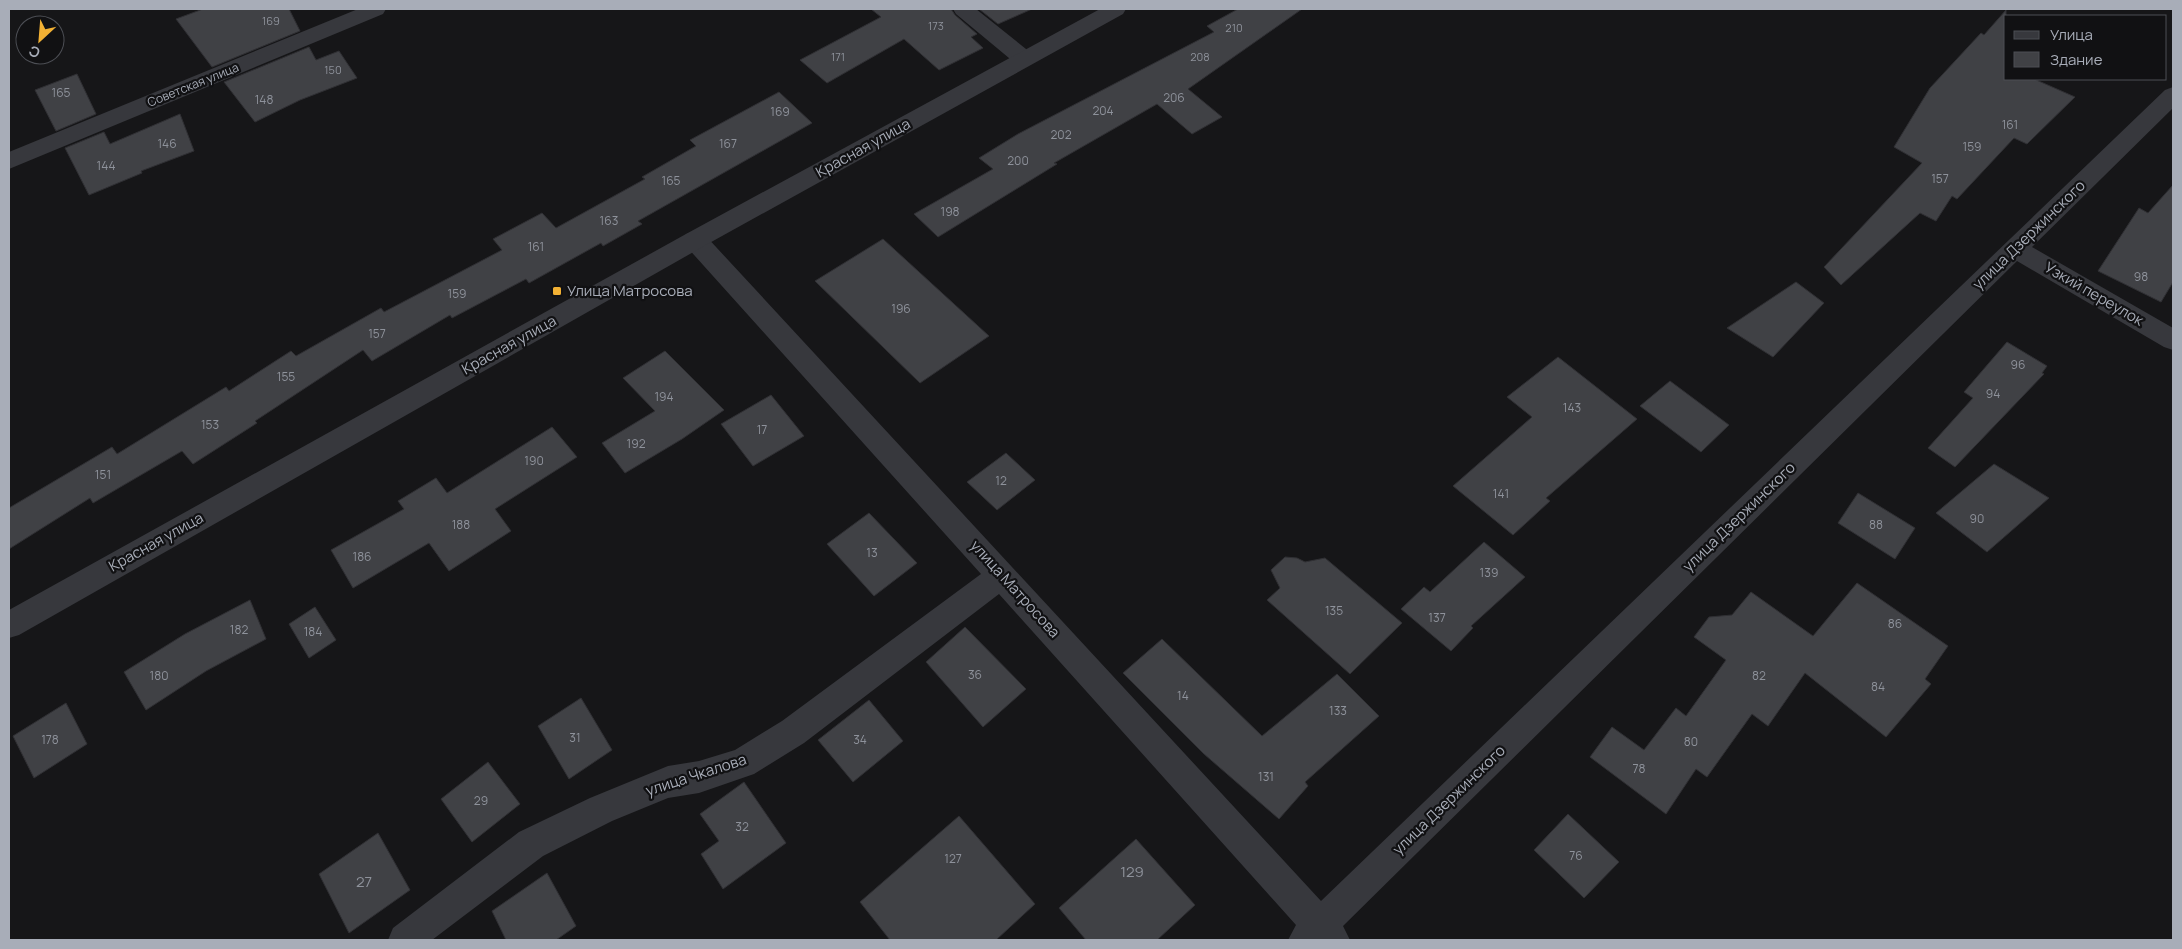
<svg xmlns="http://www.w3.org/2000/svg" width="2182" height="949" viewBox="0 0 2182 949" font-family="Manrope,sans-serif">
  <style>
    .building { fill: #404145; stroke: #303034 }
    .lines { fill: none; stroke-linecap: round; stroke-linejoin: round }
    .minor { fill: #37383d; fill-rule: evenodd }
    .tertiary { fill: #37383d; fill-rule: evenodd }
    .poi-dot { fill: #f2b134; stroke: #111113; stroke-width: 2 }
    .labels { text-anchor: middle; stroke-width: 4.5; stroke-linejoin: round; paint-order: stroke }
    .far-number-label { font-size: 11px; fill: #8e929b }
    .far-street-label { font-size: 12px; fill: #a8adb8; stroke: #111113 }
    .number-label { font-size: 12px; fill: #8e929b }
    .street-label { font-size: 15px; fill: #a8adb8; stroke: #111113 }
    .poi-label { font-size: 15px; fill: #a8adb8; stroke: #111113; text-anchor: start }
    .near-number-label { font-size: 15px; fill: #8e929b }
  </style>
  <rect width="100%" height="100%" fill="#161618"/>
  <path class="building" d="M203 9H289L300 31 212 67 176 19Z
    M871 9H951L955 15 977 34 971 37 983 48 939 70 904 39 827 83 800 60 881 17Z
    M979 9H1032L998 24Z
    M1238 9H1302L1188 89 1222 117 1192 134 1157 104 1054 163 1057 164 938 237 914 214 993 169 979 158 1018 134 1214 32 1207 26Z
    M2006 10V79H2034L2075 97 2027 144 2014 138 1957 199 1952 196 1936 221 1920 213 1841 285 1824 267 1922 163 1894 147 1930 88 1981 33 1984 35Z
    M309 47 316 60 339 51 357 78 300 100 255 122 224 82Z
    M77 74 96 114 56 131 35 90Z
    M779 92 812 123 638 221 642 224 603 246 601 243 529 283 526 279 452 318 450 315 372 361 363 350 255 421 257 423 193 464 182 451 93 503 90 498 9 549V508L112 447 117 454 226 387 229 391 291 351 296 356 381 308 384 312 502 250 493 239 542 213 556 228 645 179 642 177 696 146 690 140Z
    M180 114 194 151 141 171 142 173 89 195 65 148 104 132 110 144Z
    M2173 185V282L2161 302 2098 271 2139 208 2148 213Z
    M883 239 989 336 920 383 815 281Z
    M1796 282 1824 303 1773 357 1727 328Z
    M2007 342 2047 366 2042 373 2044 374 1955 467 1928 448 1973 398 1964 392Z
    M665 351 724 410 682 439 625 473 602 443 655 411 623 378Z
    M1558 357 1637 419 1546 498 1550 501 1513 535 1453 486 1532 417 1507 397Z
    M1670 381 1729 425 1701 452 1640 406Z
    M771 395 804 436 753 466 721 424Z
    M552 427 577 457 495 509 511 531 449 571 429 543 353 588 331 550 404 509 398 501 436 478 447 493Z
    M1006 453 1035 480 997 510 967 482Z
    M1994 464 2049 498 1987 552 1936 513Z
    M1858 493 1915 528 1895 559 1838 523Z
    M869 513 917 563 874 596 827 544Z
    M1484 542 1525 577 1471 626 1473 628 1451 651 1401 609 1424 587 1430 592Z
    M1285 557 1297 558 1305 562 1325 558 1402 623 1350 674 1267 600 1280 588 1271 570Z
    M1857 583 1948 646 1925 679 1931 684 1886 737 1805 673 1768 726 1752 714 1707 777 1696 769 1666 814 1590 757 1612 727 1644 750 1676 708 1686 716 1726 660 1694 637 1709 617 1732 615 1751 592 1813 636Z
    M250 600 266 639 206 671 146 710 124 672 185 634Z
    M315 607 336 640 309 658 289 624Z
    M965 627 1026 689 983 727 926 662Z
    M1162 639 1262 736 1337 674 1379 716 1305 782 1308 786 1279 819 1204 754 1123 673Z
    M581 698 612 750 569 779 538 726Z
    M869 700 903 741 853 782 818 740Z
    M66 703 87 744 34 778 13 736Z
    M488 762 520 804 472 842 441 799Z
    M744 782 786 843 723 889 701 854 719 841 700 814Z
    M1568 814 1619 862 1584 898 1534 850Z
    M959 816 1035 904 996 940H890L860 902Z
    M378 833 410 890 349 933 319 874Z
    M1136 839 1195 905 1157 940H1086L1059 908Z
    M547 873 576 926 556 940H506L492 911Z"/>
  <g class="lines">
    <path class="minor" d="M358 9H386L383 14 9 169V152Z
      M953 9H976L1031 53 1034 58 1031 63 1023 65 1015 63 956 14Z
      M2173 87V108L2032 247 2173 328V350L2164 347 2017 261 1343 926 1350 940H1288L1296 925 999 594 804 743 754 774 699 793 668 798 612 821 543 856 432 940H388L393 928 519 832 590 798 668 766 699 761 735 750 782 721 981 574 686 246 683 240 686 234 695 231 704 234 1321 901 2165 90Z"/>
    <path class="tertiary" d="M1100 9H1126L1123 14 704 246 19 635 9 638V610L686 234Z"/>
  </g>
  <rect class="poi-dot" x="552" y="286" width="10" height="10" rx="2.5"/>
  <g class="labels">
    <g class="far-number-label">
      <text x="271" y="25">169</text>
      <text x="936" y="30">173</text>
      <text x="1234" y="32">210</text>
      <text x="838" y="61">171</text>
      <text x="1200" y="61">208</text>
      <text x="333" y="74">150</text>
    </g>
    <g class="far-street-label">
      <text transform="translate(193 85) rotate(-22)" y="4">Советская улица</text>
    </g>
    <g class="number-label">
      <text x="61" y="97">165</text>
      <text x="1174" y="102">206</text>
      <text x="264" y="104">148</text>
      <text x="1103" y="115">204</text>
      <text x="780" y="116">169</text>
      <text x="2010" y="129">161</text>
      <text x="1061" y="139">202</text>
      <text x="167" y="148">146</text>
      <text x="728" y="148">167</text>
      <text x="1972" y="151">159</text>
      <text x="1018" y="165">200</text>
      <text x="106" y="170">144</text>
      <text x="1940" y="183">157</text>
      <text x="671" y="185">165</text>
      <text x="950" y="216">198</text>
      <text x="609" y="225">163</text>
      <text x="536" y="251">161</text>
      <text x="2141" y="281">98</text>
      <text x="457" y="298">159</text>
      <text x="901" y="313">196</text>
      <text x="377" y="338">157</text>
      <text x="2018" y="369">96</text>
      <text x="286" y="381">155</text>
      <text x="1993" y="398">94</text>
      <text x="664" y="401">194</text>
      <text x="1572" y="412">143</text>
      <text x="210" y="429">153</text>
      <text x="762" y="434">17</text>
      <text x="636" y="448">192</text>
      <text x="534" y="465">190</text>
      <text x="103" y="479">151</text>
      <text x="1001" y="485">12</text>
      <text x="1501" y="498">141</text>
      <text x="1977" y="523">90</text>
      <text x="461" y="529">188</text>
      <text x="1876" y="529">88</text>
      <text x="872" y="557">13</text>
      <text x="362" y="561">186</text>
      <text x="1489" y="577">139</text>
      <text x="1334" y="615">135</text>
      <text x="1437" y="622">137</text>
      <text x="1895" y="628">86</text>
      <text x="239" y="634">182</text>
      <text x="313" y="636">184</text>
      <text x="975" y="679">36</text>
      <text x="159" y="680">180</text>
      <text x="1759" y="680">82</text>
      <text x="1878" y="691">84</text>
      <text x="1183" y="700">14</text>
      <text x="1338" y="715">133</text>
      <text x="575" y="742">31</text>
      <text x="50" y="744">178</text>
      <text x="860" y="744">34</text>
      <text x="1691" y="746">80</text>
      <text x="1639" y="773">78</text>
      <text x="1266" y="781">131</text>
      <text x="481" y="805">29</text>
      <text x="742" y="831">32</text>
      <text x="1576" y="860">76</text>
      <text x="953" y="863">127</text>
    </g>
    <g class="street-label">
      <text transform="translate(863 148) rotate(-29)" y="5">Красная улица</text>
      <text transform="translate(2029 235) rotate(-44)" y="5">улица Дзержинского</text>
      <text transform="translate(2094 294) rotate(30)" y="5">Узкий переулок</text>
      <text transform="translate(509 345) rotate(-29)" y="5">Красная улица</text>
      <text transform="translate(1739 517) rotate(-44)" y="5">улица Дзержинского</text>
      <text transform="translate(156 542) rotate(-29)" y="5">Красная улица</text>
      <text transform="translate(1015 589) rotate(48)" y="5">улица Матросова</text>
      <text transform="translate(696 775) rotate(-18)" y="5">улица Чкалова</text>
      <text transform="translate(1449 800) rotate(-44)" y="5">улица Дзержинского</text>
    </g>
    <g class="poi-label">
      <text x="567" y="296">Улица Матросова</text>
    </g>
    <g class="near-number-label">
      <text x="1132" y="877">129</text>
      <text x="364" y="887">27</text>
    </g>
  </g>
  <rect width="2182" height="949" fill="none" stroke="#a8adb8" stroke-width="20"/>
  <rect x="2004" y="15" width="162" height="65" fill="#111113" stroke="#4d4f55"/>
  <rect x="2014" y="31" width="25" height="8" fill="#37383d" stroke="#4d4f55"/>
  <text x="2050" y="40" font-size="15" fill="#a8adb8">Улица</text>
  <rect x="2014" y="52" width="25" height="15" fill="#404145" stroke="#4d4f55"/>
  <text x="2050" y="65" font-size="15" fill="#a8adb8">Здание</text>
  <g transform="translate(40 40) rotate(206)"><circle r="24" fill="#111113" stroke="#4d4f55"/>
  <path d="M0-4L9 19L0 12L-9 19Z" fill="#f2b134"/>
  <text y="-8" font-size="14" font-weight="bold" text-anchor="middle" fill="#a8adb8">С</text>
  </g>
</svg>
